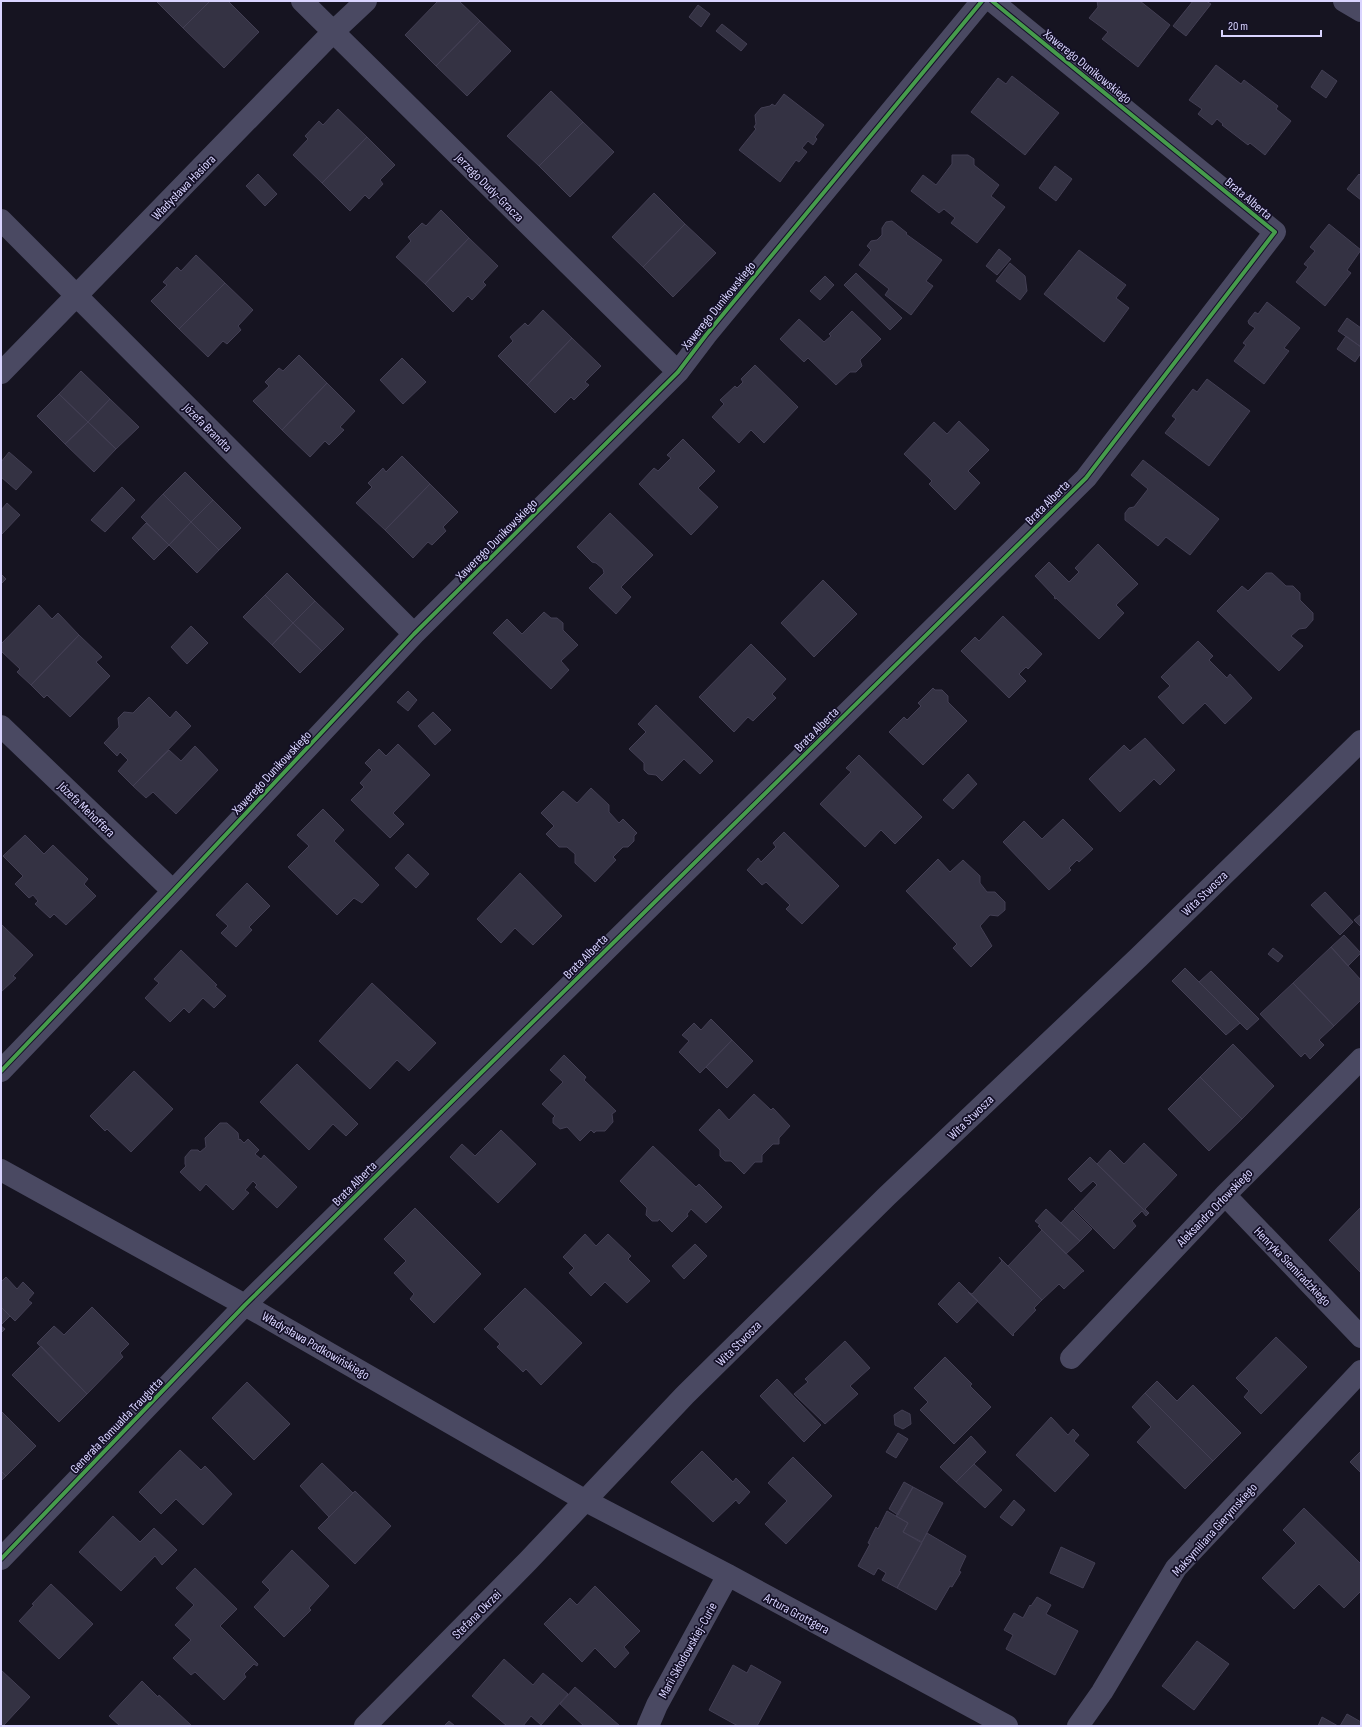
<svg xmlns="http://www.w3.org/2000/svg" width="1362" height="1727" viewBox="0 0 1362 1727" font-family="'Sofia Sans Condensed',sans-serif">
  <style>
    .building { fill: #343243; stroke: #433f54 }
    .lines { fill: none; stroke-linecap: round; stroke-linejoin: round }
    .minor { stroke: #4a4962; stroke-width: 22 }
    .cycleway-casing { stroke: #130f26; stroke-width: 6 }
    .cycleway { stroke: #469c4c; stroke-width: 4 }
    .labels { text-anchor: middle; stroke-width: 3.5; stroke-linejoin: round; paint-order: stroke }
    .street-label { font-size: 13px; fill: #d9d4ff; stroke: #130f26 }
  </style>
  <rect width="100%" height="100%" fill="#161421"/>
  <path class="building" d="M156 1H210L183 28Z
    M210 1H228L259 32 224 68 183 28Z
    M438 1H459L480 21 436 66 405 35Z
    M1097 1H1140L1170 25 1138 67 1102 39 1108 32 1089 18 1098 7Z
    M1193 1H1206L1211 4 1186 36 1173 26Z
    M698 5 710 14 701 27 689 17Z
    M480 21 511 51 467 96 436 66Z
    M722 24 747 44 741 51 716 31Z
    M1216 65 1241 84 1244 80 1278 106 1276 109 1291 121 1265 155 1250 143 1248 145 1222 125 1223 124 1217 119 1212 125 1198 114 1202 109 1189 100Z
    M1322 70 1337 81 1326 98 1311 87Z
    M1012 76 1059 113 1025 155 971 112 998 78 1006 84Z
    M551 91 583 122 539 166 507 136Z
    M784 94 824 125 815 137 817 139 813 145 808 141 802 148 807 152 799 162 796 160 780 182 739 150 756 129 754 127 756 124 755 115 761 108 770 106 772 104 775 106Z
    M338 109 367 137 322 183 293 155 308 139 305 136 319 121 323 125Z
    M583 122 614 152 570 197 539 166Z
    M367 137 395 165 380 180 383 184 369 199 365 195 350 211 322 183Z
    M952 155H968L974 159V165L999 185 991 196 1005 207 977 243 951 223 955 218 944 209 939 213 911 191 923 175 936 185 952 164Z
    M1055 166 1072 179 1056 201 1039 188Z
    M258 174 277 194 265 206 246 186Z
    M1359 174 1361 176V200L1347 189Z
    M654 193 685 224 643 267 612 237Z
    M441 210 469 238 425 284 396 257 411 241 408 237 422 223 426 226Z
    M892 221 907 233 906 234 942 260 926 281 933 286 911 315 885 295 889 289 859 265 871 250 867 246 871 241 877 240 882 235V228L886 222Z
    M685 224 716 253 673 297 643 267Z
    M1329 224 1361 250 1347 270 1351 273 1325 306 1296 282 1308 267 1304 264 1315 251 1310 247Z
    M469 238 498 266 483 282 486 285 472 300 468 296 453 312 425 284Z
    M999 249 1011 259 997 275 986 266Z
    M1079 250 1126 285 1116 298 1129 308 1104 342 1044 294Z
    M196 255 225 283 179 329 151 301 167 285 163 282 177 267 181 271Z
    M1010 263 1025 276 1027 291 1020 300 996 281Z
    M856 273 902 318 890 330 844 285Z
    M825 276 834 285 820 300 810 291Z
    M225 283 253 310 238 326 241 330 227 344 223 341 208 357 179 329Z
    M1267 302 1300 328 1284 348 1289 351 1264 384 1234 361 1246 345 1243 343 1255 328 1249 324 1248 321 1255 312 1258 314Z
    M543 310 572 338 527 385 498 356 513 341 510 337 525 323 528 326Z
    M852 311 881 339 860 360 862 366 856 372H850L836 385 808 358 804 362 780 339 799 319 824 342 831 336 829 334Z
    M1347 318 1361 328V347L1338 331Z
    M1346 336 1361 347V353L1355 362 1337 349Z
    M572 338 601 366 585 382 589 385 574 400 571 397 555 413 527 385Z
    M299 355 327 383 282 430 253 401 269 386 265 382 279 368 283 371Z
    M402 358 426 382 403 404 380 380Z
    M755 365 798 407 764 443 751 430 739 443 712 417 724 404 720 400 735 386 737 388 743 382 741 379Z
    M81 371 110 399 88 422 59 394Z
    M1207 379 1250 411 1209 466 1165 433 1176 419 1172 416 1193 389 1197 392Z
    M327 383 355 411 340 427 344 430 329 445 325 441 310 457 282 430Z
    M59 394 88 422 65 444 37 416Z
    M110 399 139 427 116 449 88 422Z
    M959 421 989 450 968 471 980 483 955 510 929 484 932 481 904 454 934 422 947 434Z
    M88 422 116 449 94 472 65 444Z
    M683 439 715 471 698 488 718 507 691 535 639 484 654 468 658 471 671 458 667 455Z
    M9 452 32 472 16 490 1 477V462Z
    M402 456 430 484 385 530 356 503 372 487 368 483 383 468 386 472Z
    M1143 460 1219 519 1190 555 1166 537 1158 546 1125 520V513L1129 508 1134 507 1148 489 1131 475Z
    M185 472 213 500 191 522 163 494Z
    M430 484 458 512 443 527 446 531 432 545 428 542 413 558 385 530Z
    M122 487 135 500 105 532 91 520Z
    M163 494 191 522 169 545 141 517Z
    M213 500 241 528 219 550 191 522Z
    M7 503 20 515 1 535V510Z
    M610 513 653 555 621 587 631 597 616 614 589 588 604 573 603 569 596 563 592 562 577 547Z
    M191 522 219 550 197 573 169 545Z
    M146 523 169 545 154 560 132 538Z
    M1098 544 1138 584 1116 605 1124 613 1099 639 1056 598V599L1054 598 1055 597 1035 576 1049 562 1069 582 1079 572 1075 568Z
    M287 573 315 601 293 623 265 595Z
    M1266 573H1272L1286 586H1293L1300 593V600L1313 613V620L1306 628 1299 629 1291 636 1303 646 1279 671 1217 611 1242 586 1248 591Z
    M1 574 6 579 1 584Z
    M823 580 857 614 814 657 781 623Z
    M265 595 293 623 272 645 243 617Z
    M315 601 344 629 322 651 293 623Z
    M39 605 52 619 58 613 79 635 31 685 17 672 20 669 1 651V644Z
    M544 612 551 618H557L563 623V630L578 645 561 661 569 670 551 689 493 633 507 619 522 634Z
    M1003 616 1042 654 1028 669 1026 667 1019 674 1026 681 1009 698 961 651 975 637 979 641Z
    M293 623 322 651 300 673 272 645Z
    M191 626 208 643 187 664 171 647Z
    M79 635 102 657 96 662 110 676 70 717 47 695 44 698 31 685Z
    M1198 641 1213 656 1209 660 1227 678 1230 674 1252 698 1225 724 1205 703 1183 724 1158 697 1170 686 1161 677Z
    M751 644 786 679 772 694 776 698 753 721 748 717 734 732 699 697Z
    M933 688 935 690H942L948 696V702L967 721 923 765 889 732 904 717 907 720 921 706 918 703Z
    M408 691 417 700 408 711 397 702Z
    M149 697 170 718 176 711 191 726 133 786 118 771 128 760 120 752 117 756 104 743 119 727 118 718 124 712 133 713Z
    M656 705 713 761 700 774 684 759 662 781 656 775 648 774 644 770V763L629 749 646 732 638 724Z
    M433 712 451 730 435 745 418 726Z
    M1145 738 1175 770 1160 785 1154 779 1120 812 1089 779 1124 745 1130 751Z
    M398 744 430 775 393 813 404 824 390 838 351 800 364 787 360 783 372 770 365 763 379 749 386 756Z
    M195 746 218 770 176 814 153 792 146 798 133 786 169 750 181 761Z
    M859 755 922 817 895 844 881 830 865 847 820 804 851 772 846 768Z
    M968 774 977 784 953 809 943 800Z
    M591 788 609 805V812L619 823 623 819 637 833 634 836V841L628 847H623L613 857 616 860 595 882 575 863V854L567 847H559L546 834 554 826 541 813 563 791 577 803Z
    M323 809 344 830 334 841 379 885 362 903 354 898 337 915 288 867 309 846 297 835Z
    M1063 819 1093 849 1079 862 1077 860 1069 868 1071 870 1049 890 1003 842 1024 821 1042 839Z
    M784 832 839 886 802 924 786 909 790 905 766 882 762 885 747 870 758 858 761 862 776 847 773 843Z
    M25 835 44 854 53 845 88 879 84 884 96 896 66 925 54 914 50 918 35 904 38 901 33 895 29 898 15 884 23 876 3 856Z
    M408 854 429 874 416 888 395 868Z
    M938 859 950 872 963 860 980 876V883L987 892H995L1005 902V910L998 916 990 915 980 926 992 946 971 967 953 948 957 944 906 891Z
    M520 873 562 916 533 945 515 928 501 943 477 919Z
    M247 883 270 906 249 927 252 930 236 947 221 933 228 926 216 915Z
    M1325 892 1353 922 1340 935 1311 905Z
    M1361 914V927L1354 920Z
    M1 924 33 955 13 976 16 978 1 992Z
    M1344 935 1361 953 1348 966 1331 947Z
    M1331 947 1361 980V1000L1334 1026 1293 983Z
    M1273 948 1283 956 1278 962 1268 954Z
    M181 950 217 985 215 986 226 996 214 1008 203 998 189 1013 184 1008 170 1022 145 998 159 983 154 979Z
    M1185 968 1240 1023 1226 1035 1172 981Z
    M1211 971 1259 1019 1247 1030 1199 982Z
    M372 983 436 1043 409 1071 397 1060 370 1089 319 1041Z
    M1293 983 1334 1026 1319 1040 1324 1045 1310 1059 1305 1053 1301 1057 1260 1014Z
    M711 1019 732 1040 700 1073 679 1052 689 1041 682 1035 694 1023 701 1030Z
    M732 1040 753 1061 727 1088 706 1067Z
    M1233 1044 1274 1086 1242 1119 1200 1077Z
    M564 1055 586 1077 584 1080 616 1111 612 1114 613 1122 605 1131H596L594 1133 591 1130 580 1141 567 1127 560 1129 553 1123V1118L555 1116 542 1104 563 1082 550 1070Z
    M297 1064 358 1124 346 1136 333 1124 309 1150 260 1102Z
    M134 1071 173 1109 131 1152 107 1129 105 1131 90 1116Z
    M1200 1077 1242 1119 1209 1151 1168 1109Z
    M754 1094 771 1110 773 1108 790 1126 779 1138V1144H773L762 1155V1162H755L744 1174 731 1161H725L720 1156V1150L699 1130 719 1109 729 1120Z
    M220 1123H227L238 1133 239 1140 240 1139 244 1143 248 1139 259 1150 255 1154 261 1159 264 1155 297 1187 277 1208 255 1187 257 1185 253 1181 245 1190 249 1193 233 1210 206 1184 200 1191 180 1172 186 1166 185 1164V1157L191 1150H198L200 1152 206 1147 205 1138Z
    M501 1130 536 1164 498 1203 450 1157 462 1144 475 1156Z
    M1144 1143 1177 1175 1145 1209 1149 1213 1148 1214 1097 1164 1110 1150 1124 1164Z
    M653 1146 696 1187 699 1184 722 1207 706 1223 691 1209 687 1214 688 1216 672 1232 659 1219 658 1221H652L646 1215 647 1208 620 1181Z
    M1090 1157 1148 1214 1146 1216 1142 1211 1132 1221 1136 1226 1114 1249 1074 1209 1097 1185 1093 1181 1081 1192 1068 1179Z
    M1361 1207V1273L1329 1240Z
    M415 1208 481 1274 434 1323 410 1299 414 1294 394 1273 406 1261 384 1239Z
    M1046 1209 1080 1241 1066 1254 1038 1226 1040 1225 1035 1221Z
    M1073 1210 1092 1229 1080 1241 1061 1223Z
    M1042 1230 1084 1271 1082 1272 1064 1289 1059 1284 1042 1300 1008 1266Z
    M585 1234 596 1246 608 1234 631 1256 628 1259 650 1281 627 1303 605 1282 591 1296 569 1273 574 1268 563 1257Z
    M695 1244 707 1256 684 1279 672 1266Z
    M999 1257 1042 1300 1034 1308 1036 1310 1013 1334 1014 1335 1013 1336 968 1292 972 1294 1002 1261Z
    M6 1277 17 1289 23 1282 34 1293 28 1300 32 1303 15 1321 1 1307V1282Z
    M959 1282 978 1301 957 1323 938 1304Z
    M525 1288 582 1343 541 1385 526 1369 523 1372 497 1347 500 1344 484 1329Z
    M1 1307 10 1316 1 1325Z
    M92 1307 129 1344 120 1353 123 1357 87 1394 37 1343 54 1326 64 1335Z
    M1 1326 5 1329 1 1333Z
    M1276 1337 1307 1367 1261 1414 1244 1397 1249 1391 1236 1378Z
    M845 1341 870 1368 850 1386 858 1394 825 1424 794 1394 808 1382 805 1379Z
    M41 1346 87 1394 59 1422 12 1375Z
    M945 1357 972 1384 970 1386 991 1407 954 1444 920 1410 928 1402 914 1388Z
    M777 1379 821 1425 804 1442 760 1396Z
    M1157 1381 1177 1401 1193 1385 1241 1433 1213 1461 1145 1393Z
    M247 1382 290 1424 254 1460 212 1418Z
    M1145 1393 1213 1461 1185 1489 1137 1442 1151 1427 1132 1407Z
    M902 1410 910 1414 911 1424 903 1429 895 1425 894 1415Z
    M1 1411 36 1446 6 1476 1 1471Z
    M1051 1417 1068 1435 1073 1429 1079 1435 1074 1441 1089 1455 1055 1492 1016 1455Z
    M898 1433 908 1439 896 1458 886 1452Z
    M971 1436 986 1452 956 1482 940 1467Z
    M180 1450 201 1470 205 1466 232 1494 203 1525 176 1499 161 1514 139 1492Z
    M702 1451 733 1482 736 1478 750 1492 739 1504 736 1500 713 1522 671 1482Z
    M1361 1451V1473L1350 1462Z
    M793 1457 832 1496 786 1544 765 1524 787 1501 768 1483Z
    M322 1463 353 1493 329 1517 300 1486Z
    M974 1464 1002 1490 985 1508 956 1482Z
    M1 1471 6 1476 1 1481Z
    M904 1482 913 1487 898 1515 889 1509Z
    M913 1487 943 1503 922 1542 903 1532 908 1523 896 1516Z
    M355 1491 391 1526 355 1564 318 1528Z
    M1014 1500 1025 1510 1012 1526 1000 1517Z
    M1304 1508 1361 1564V1591L1344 1608 1319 1584 1294 1609 1262 1578 1296 1543 1283 1530Z
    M887 1511 908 1523 903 1532 922 1543 897 1588 882 1580 886 1573 878 1568 874 1575 858 1566 870 1544 868 1543 876 1527 878 1529Z
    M113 1516 140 1542 154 1528 177 1550 162 1565 155 1556 121 1591 79 1552Z
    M927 1533 966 1556 959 1571 961 1572 952 1587 950 1586 936 1610 897 1588Z
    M1061 1547 1095 1563 1083 1588 1050 1573Z
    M292 1550 329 1586 309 1608 311 1610 284 1637 254 1607 270 1590 262 1582Z
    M195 1568 237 1609 220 1626 258 1664 257 1666 254 1664 244 1674 246 1677 224 1700 195 1672 191 1675 173 1658 191 1640 175 1625 194 1605 176 1588Z
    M51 1584 93 1624 59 1659 19 1621 34 1605 32 1604Z
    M595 1586 640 1631 624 1647 629 1653 615 1668 595 1648 582 1662 544 1624 570 1598 577 1605Z
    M1037 1597 1051 1605 1046 1614 1078 1631 1055 1675 1006 1649 1013 1635 1004 1630 1014 1613 1023 1618 1030 1605 1031 1606Z
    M1197 1641 1229 1664 1194 1710 1162 1686Z
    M504 1659 533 1685 543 1673 568 1694 541 1725 531 1716 523 1726H507L472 1696Z
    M733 1665 747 1673 751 1665 781 1682 757 1726H738L709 1710Z
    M1 1670 30 1697 3 1726H1Z
    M142 1681 158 1697 159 1695 192 1726H120L109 1716Z
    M575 1687 620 1726H584L560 1704Z
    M1347 1714 1361 1722V1726H1340Z
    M1322 1717 1338 1726H1318Z
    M449 1721 455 1726H444Z"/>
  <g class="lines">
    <path class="minor" d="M302 1 678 372
      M1344 1 1361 11
      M1 220 414 634
      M1 373 333 32 366 1
      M1 726 173 891
      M1 1071 173 891 414 634 678 372 706 335 982 1
      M1 1170 245 1305 586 1501 728 1575 1007 1726
      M1225 1195 1361 1337
      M1071 1358 1225 1195 1361 1059
      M1 1559 245 1305 1086 478 1275 232 992 1
      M365 1726 528 1561 685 1395 887 1196 1139 957 1361 741
      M648 1726 657 1705 728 1575
      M1078 1726 1102 1692 1176 1568 1361 1371"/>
    <g class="cycleway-casing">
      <path id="cycleway" d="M1 1071 173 891 414 634 678 372 706 335 982 1
        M1 1559 245 1305 1086 478 1275 232 992 1"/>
    </g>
    <use href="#cycleway" class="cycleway"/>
  </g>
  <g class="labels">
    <g class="street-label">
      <text transform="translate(1088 66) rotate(39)" y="5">Xawerego Dunikowskiego</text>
      <text transform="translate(183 187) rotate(-46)" y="5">Władysława Hasiora</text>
      <text transform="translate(490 187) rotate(45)" y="5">Jerzego Dudy-Gracza</text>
      <text transform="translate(1249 198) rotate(40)" y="5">Brata Alberta</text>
      <text transform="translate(718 305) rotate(-51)" y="5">Xawerego Dunikowskiego</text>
      <text transform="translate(208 427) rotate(45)" y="5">Józefa Brandta</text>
      <text transform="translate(1047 502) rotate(-45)" y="5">Brata Alberta</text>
      <text transform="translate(496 539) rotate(-45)" y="5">Xawerego Dunikowskiego</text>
      <text transform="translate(816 729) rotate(-45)" y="5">Brata Alberta</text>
      <text transform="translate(271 772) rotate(-47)" y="5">Xawerego Dunikowskiego</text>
      <text transform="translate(87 809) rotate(44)" y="5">Józefa Mehoffera</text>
      <text transform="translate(1204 893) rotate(-44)" y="5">Wita Stwosza</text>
      <text transform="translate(585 956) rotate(-45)" y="5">Brata Alberta</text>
      <text transform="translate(970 1117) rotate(-44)" y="5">Wita Stwosza</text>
      <text transform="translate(354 1183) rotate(-45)" y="5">Brata Alberta</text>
      <text transform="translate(1214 1207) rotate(-46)" y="5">Aleksandra Orłowskiego</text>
      <text transform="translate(1293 1266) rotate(46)" y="5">Henryka Siemiradzkiego</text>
      <text transform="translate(738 1343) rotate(-45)" y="5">Wita Stwosza</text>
      <text transform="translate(316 1345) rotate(30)" y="5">Władysława Podkowińskiego</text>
      <text transform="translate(116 1425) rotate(-46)" y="5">Generała Romualda Traugutta</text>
      <text transform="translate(1214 1529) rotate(-48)" y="5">Maksymiliana Gierymskiego</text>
      <text transform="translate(797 1613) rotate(28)" y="5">Artura Grottgera</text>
      <text transform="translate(476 1614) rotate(-45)" y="5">Stefana Okrzei</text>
      <text transform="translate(687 1650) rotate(-61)" y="5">Marii Skłodowskiej-Curie</text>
    </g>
  </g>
  <rect width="1362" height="1727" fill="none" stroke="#d9d4ff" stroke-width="4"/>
  <path d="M1222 30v6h99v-6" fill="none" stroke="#d9d4ff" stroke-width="2"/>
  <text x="1228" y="30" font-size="12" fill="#d9d4ff" stroke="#130f26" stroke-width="3" paint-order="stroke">20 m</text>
</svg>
